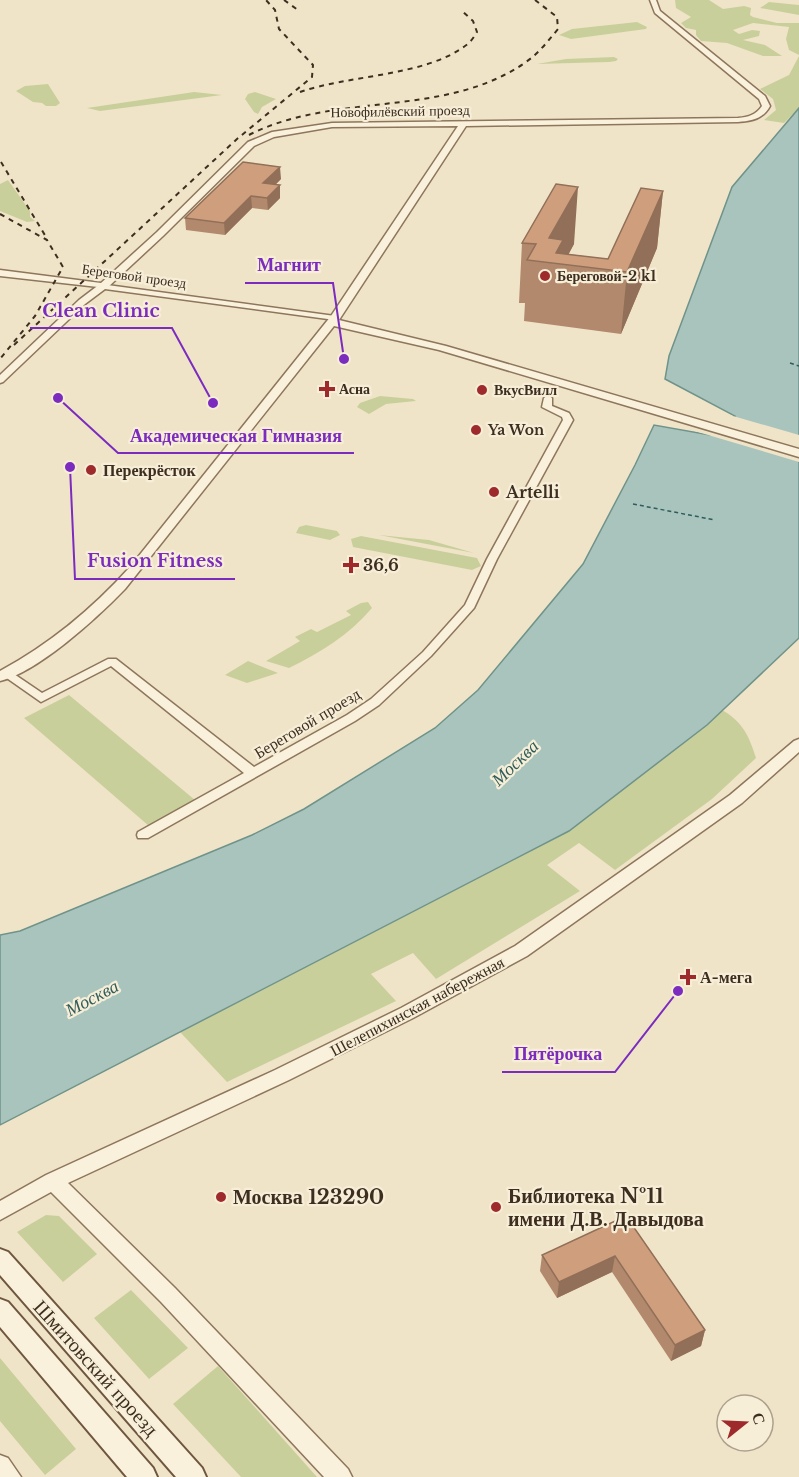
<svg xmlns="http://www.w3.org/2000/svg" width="799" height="1477" viewBox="0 0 799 1477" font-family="'Libre Baskerville',serif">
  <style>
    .green { fill: #c9cf9b }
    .water { fill: #a9c4bc; stroke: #6f938a; stroke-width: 1.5 }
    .pier { fill: #f0e4c8 }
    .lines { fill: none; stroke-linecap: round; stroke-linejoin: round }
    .ferry { stroke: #2f5d5a; stroke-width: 1.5; stroke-dasharray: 4 3; stroke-linecap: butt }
    .minor-casing { stroke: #8d765c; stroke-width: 3 }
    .tertiary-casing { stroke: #8d765c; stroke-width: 3 }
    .secondary-casing { stroke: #6f573f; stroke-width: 4 }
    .minor { fill: #faf1dc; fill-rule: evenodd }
    .tertiary { fill: #faf1dc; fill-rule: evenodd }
    .secondary { fill: #faf1dc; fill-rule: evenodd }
    .rail { stroke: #3d2e20; stroke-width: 2; stroke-dasharray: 5 5; stroke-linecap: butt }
    .wall { fill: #b2896c }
    .shaded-wall { fill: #916f58 }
    .building { fill: #cf9f7d; stroke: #916f58; stroke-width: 1.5 }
    .poi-dot { fill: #9e2a2b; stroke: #f7eed8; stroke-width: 2 }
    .labels { text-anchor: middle; stroke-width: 4.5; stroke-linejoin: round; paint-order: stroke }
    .far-street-label { font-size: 14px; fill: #3d2e20; stroke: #f7eed8 }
    .far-poi-label { font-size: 14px; font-weight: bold; fill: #3d2e20; stroke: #f7eed8; text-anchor: start }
    .poi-label { font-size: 16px; font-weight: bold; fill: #3d2e20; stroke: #f7eed8; text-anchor: start }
    .street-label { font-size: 16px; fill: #3d2e20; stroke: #f7eed8 }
    .water-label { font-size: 18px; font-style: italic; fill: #2f5d5a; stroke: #f7eed8 }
    .near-poi-label { font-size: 20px; font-weight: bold; fill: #3d2e20; stroke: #f7eed8; text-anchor: start }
    .near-street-label { font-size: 20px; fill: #3d2e20; stroke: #f7eed8 }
    .leader { fill: none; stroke: #7b2cbf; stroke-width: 2 }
    .callout-dot { fill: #7b2cbf; stroke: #f7eed8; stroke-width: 2 }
    .callout-label { font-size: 18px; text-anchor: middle; font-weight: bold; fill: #7b2cbf; stroke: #f7eed8; stroke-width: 4.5; stroke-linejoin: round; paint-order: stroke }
  </style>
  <rect width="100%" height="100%" fill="#f0e4c8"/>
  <path class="green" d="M675 0H709L723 9 744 6 751 8 750 15 753 17 777 23H799V55L789 50 786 39 789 27 753 23 733 30 739 34 752 30 760 31 759 36 743 40 765 45 782 56H763L727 43 701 41 696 35V30L686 28 681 23 691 17 676 8Z
    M769 2 799 5V15L760 8Z
    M637 22 647 27 646 29 571 39 559 35 572 29Z
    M799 56V108L784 123 764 120 776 110 773 99 760 89 789 75Z
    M614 57 618 59 616 61 609 62 537 64 566 59Z
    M48 84 60 103 56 106H46L42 103 33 102 16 91 25 86Z
    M194 92 222 95 100 111 87 108Z
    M255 92 276 99 262 107 258 114 254 112 245 99 248 94Z
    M8 180 30 211V217L35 221 27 222 0 211V184Z
    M380 396 413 399 416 401 386 404 369 414 357 407 360 403Z
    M306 525 337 531 340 535 330 540 296 533 299 527Z
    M379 535 429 540 474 553Z
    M361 536 477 558 481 566 472 570 353 547 351 539Z
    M368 602 372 608C349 635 320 653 289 668L266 661 300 641 295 637 311 629 317 632 351 615 346 611 361 603Z
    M248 661 278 673 247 683 225 675Z
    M69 695 195 800 149 826 24 718Z
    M722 710C743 722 749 736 756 758L712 799 615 870 579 843 547 865 580 891 436 979 413 953 371 974 396 1001 227 1082 180 1032 569 831Z
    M46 1215 59 1216 97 1254 63 1282 17 1232Z
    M131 1290 188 1348 149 1379 94 1318Z
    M0 1358 76 1449 45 1475 0 1421Z
    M218 1366 317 1477H241L173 1404Z"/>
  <path class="water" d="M799 108V638L707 725 569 831 0 1125V935L20 931 252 835 304 809 435 728 478 690 583 564 635 465 654 425 710 435 735 416 665 379 669 356 732 187Z"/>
  <path class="pier" d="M726 414 799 435V462L681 427 710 432 730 416Z"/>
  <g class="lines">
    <path class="ferry" d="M790 363 799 366
      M633 504 715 520"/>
    <g class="minor-casing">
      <path id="minor" d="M100 284 335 316 339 318 335 320 105 289 85 304 3 382 0 383V375L79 300Z
        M548 395 552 398V406L569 413 573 420 497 559 474 608 431 656 379 705 355 721 148 838H138L137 835 138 832 244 773 111 666 41 702 1 674 7 670 11 672 42 693 108 659H116L254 767 347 715 371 699 423 652 465 605 487 559 563 420 562 417 542 407 544 398Z"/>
    </g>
    <g class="tertiary-casing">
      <path id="tertiary" d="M650 0H656L660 11 765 96 770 106C763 119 752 121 738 122L466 126 339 320 446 346 799 449V457L439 350 334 326 125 589C97 618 38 672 0 681V671C50 644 92 609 130 567L331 316 458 126 332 127 274 137 254 146 163 236 107 288 0 276V270L101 283 157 232 248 142 272 132 332 123 738 118C748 117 756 115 762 106L759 99 655 13Z
        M799 739V752L742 803 527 956 413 1018 289 1080 68 1183 175 1288 348 1469 352 1477H324L161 1302 51 1192 0 1220V1201L46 1175 275 1070 401 1008 515 946 730 795 794 741Z
        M0 1455 8 1458 21 1477H0Z"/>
    </g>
    <g class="secondary-casing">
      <path id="secondary" d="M0 1249 8 1252 202 1468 206 1477H176L0 1275Z
        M0 1299 8 1302 153 1468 157 1477H127L0 1327Z"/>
    </g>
    <use href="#minor" class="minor"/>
    <use href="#tertiary" class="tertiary"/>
    <use href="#secondary" class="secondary"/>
    <path class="rail" d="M284 0 298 10
      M300 92C349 75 425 76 465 46 470 43 474 37 477 32L473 21 461 10
      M249 135C335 91 445 119 526 62 539 53 548 41 558 29L557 17 535 0
      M1 162 46 237
      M0 214 47 240 63 267 35 316 0 359
      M14 345 237 139 312 77 313 65 279 29 275 10 266 0"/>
  </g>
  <path class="wall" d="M281 179 275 185 280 198 268 210 252 208 225 235 186 230 185 218Z
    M663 191 657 248 621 334 524 321 525 303H519L522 243 574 244 568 254 608 259Z
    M626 1216 705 1330 701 1346 671 1361 612 1272 557 1298 540 1271 542 1255Z"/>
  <path class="shaded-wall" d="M280 167 281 179 264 196 263 183Z
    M280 185V198L268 210 267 198Z
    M578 187 574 244 563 265 549 238Z
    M663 191 657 248 621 334 627 272Z
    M251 196 252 208 225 235 224 223Z
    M615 1256 612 1272 557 1298 559 1282Z
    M705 1330 701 1346 671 1361 675 1345Z"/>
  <path class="building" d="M243 162 280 167 263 183 280 185 267 198 251 196 224 223 185 218Z
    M556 184 578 187 549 238 563 240 556 253 608 259 641 188 663 191 627 272 527 260 536 244 522 243Z
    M626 1216 705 1330 675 1345 615 1256 559 1282 542 1255Z"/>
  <g class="poi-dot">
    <circle cx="545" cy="276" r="6"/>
    <path d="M324 380h6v6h6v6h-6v6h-6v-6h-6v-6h6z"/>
    <circle cx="482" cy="390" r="6"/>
    <circle cx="476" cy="430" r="6"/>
    <circle cx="91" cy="470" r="6"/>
    <circle cx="494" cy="492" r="6"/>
    <path d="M348 556h6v6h6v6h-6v6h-6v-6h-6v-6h6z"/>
    <path d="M685 968h6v6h6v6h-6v6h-6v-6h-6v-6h6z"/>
    <circle cx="221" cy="1197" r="6"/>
    <circle cx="496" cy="1207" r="6"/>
  </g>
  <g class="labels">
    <g class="far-street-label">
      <text transform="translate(400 111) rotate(-1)" y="5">Новофилёвский проезд</text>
      <text transform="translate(134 276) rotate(8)" y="5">Береговой проезд</text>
    </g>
    <g class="far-poi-label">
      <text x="557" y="281">Береговой-2 k1</text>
      <text x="339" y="394">Асна</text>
      <text x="494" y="395">ВкусВилл</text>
      <text x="488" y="435">Ya Won</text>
    </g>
    <g class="poi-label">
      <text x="103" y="476">Перекрёсток</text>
      <text x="506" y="498">Artelli</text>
      <text x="363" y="571">36,6</text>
      <text x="700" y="983">А-мега</text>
    </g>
    <g class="street-label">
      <text transform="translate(307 723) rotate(-31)" y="6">Береговой проезд</text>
      <text transform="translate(417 1006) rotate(-28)" y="6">Шелепихинская набережная</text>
    </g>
    <g class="water-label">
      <text transform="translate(515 763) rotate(-44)" y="6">Москва</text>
      <text transform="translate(92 998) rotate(-28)" y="6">Москва</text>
    </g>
    <g class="near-poi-label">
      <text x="508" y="1203">Библиотека №11<tspan x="508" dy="23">имени Д.В. Давыдова</tspan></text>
      <text x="233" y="1204">Москва 123290</text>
    </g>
    <g class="near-street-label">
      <text transform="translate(96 1368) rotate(48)" y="7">Шмитовский проезд</text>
    </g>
  </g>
  <path class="leader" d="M344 359L333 283H245M213 403L172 328H30M58 398L118 453H354M70 467L75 579H235M678 991L615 1072H502"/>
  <g class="callout-dot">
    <circle cx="344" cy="359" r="6"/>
    <circle cx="213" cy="403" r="6"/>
    <circle cx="58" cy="398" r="6"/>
    <circle cx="70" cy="467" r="6"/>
    <circle cx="678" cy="991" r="6"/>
  </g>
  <g class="callout-label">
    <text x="289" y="271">Магнит</text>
    <text x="101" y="317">Clean Clinic</text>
    <text x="236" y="442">Академическая Гимназия</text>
    <text x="155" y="567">Fusion Fitness</text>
    <text x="558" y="1060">Пятёрочка</text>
  </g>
  <g transform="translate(745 1423) rotate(72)"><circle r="28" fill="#f7eed8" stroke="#ada18e" stroke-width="1.5"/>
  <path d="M0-4.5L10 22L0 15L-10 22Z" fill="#9e2a2b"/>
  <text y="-9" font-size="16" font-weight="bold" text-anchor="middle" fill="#3d2e20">С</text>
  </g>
</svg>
